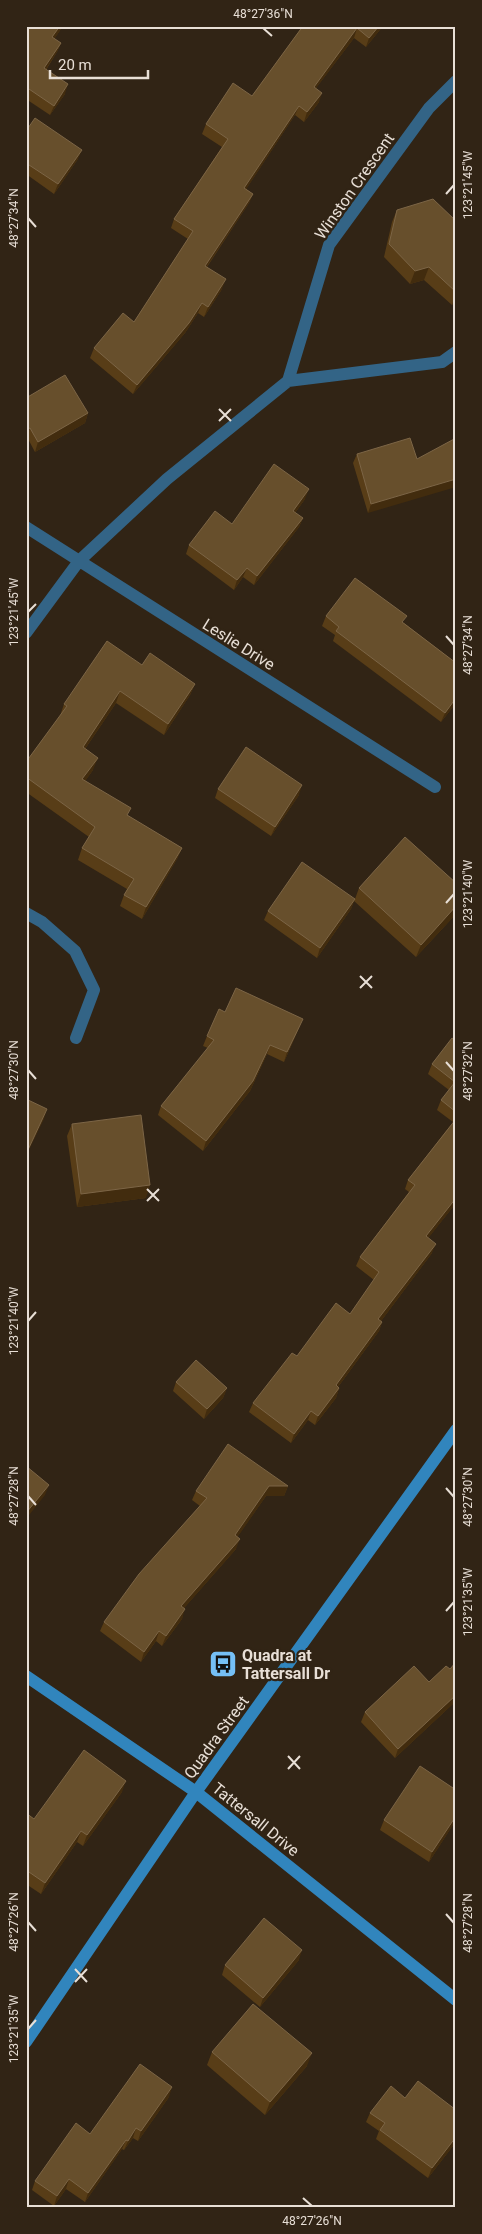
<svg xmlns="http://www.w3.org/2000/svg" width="482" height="2234" viewBox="0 0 482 2234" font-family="Roboto,sans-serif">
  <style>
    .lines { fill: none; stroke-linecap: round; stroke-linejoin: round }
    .street { stroke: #336486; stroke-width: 12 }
    .secondary { stroke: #3185bd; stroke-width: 12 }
    .wall { fill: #583d17 }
    .shaded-wall { fill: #422c0e }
    .building { fill: #674f2c; stroke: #7c6546 }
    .ticks { fill: none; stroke: #e8dfd6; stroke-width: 2 }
    .labels { text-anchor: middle; stroke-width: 4.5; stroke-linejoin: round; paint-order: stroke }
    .street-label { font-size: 16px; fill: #e8dfd6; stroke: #312415 }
    .poi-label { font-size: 16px; font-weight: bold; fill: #e8dfd6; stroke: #312415; text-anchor: start }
    .neatline { fill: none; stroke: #e8dfd6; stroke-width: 2 }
    .ticks-label { font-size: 12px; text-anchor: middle; fill: #e8dfd6 }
  </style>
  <rect width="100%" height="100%" fill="#312415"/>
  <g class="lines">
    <path class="street" d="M288 381 442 362 456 352
      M26 527 435 787
      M26 633 79 561 167 479 288 381 329 245 429 108 456 81
      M26 913 42 922 75 951 94 990 76 1038"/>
    <path class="secondary" d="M26 1676 196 1792 456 2000
      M26 2042 196 1792 456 1430"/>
  </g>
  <path class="wall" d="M26 26H63L54 39 61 43 57 52 46 70 65 94 50 115 26 99Z
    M303 26H383L366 47 354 38 316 88 319 102 304 122 295 115 246 189 253 194 249 203 207 267 222 289 204 317 198 313 185 333 133 394 90 358 94 348 134 322 188 239 171 228 174 219 222 147 202 134 206 124 252 96Z
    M26 131 78 159 54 194 26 174Z
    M397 210 456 221V301L452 305 424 280 410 284 384 257 392 222Z
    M26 398 88 413 85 423 35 452 27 437Z
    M357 454 417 459 368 513 353 463Z
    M305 499 295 513 303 518 299 527 254 585 243 577 234 590 186 554 189 545 232 524Z
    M326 616 404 623 456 663V703L441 722 333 641 335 635 322 626Z
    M142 665 195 684 190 695 164 735 116 703 85 749 93 770 85 781 128 816 182 848 177 859 142 919 120 906 124 895 127 889 78 860 82 848 89 837 26 792V762L60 716 64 704Z
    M218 789 299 795 271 836 215 798Z
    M456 883V914L416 957 354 901 351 909 317 958 264 920 268 911 355 899 359 888Z
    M225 1012 303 1019 284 1062 267 1054 250 1091 203 1151 158 1115 161 1106 208 1048 203 1046 207 1036Z
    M456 1041V1203L428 1238 432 1253 381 1321 382 1322 379 1331 338 1387 339 1388 336 1398 315 1425 308 1420 291 1443 249 1412 253 1403 297 1356 350 1314 374 1280 356 1266 360 1257 409 1192 405 1189 408 1180 453 1122 437 1110 441 1100 449 1090 428 1074 432 1064Z
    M72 1124 146 1198 77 1207 67 1136Z
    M176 1382 227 1388 223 1398 204 1419 173 1391Z
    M288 1486 284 1496H266L237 1537 236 1549 184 1608 182 1619 162 1646 156 1641 141 1662 100 1631 104 1622 200 1506 192 1500 196 1491Z
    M456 1662V1701L395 1758 361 1722 365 1712 429 1682 450 1669Z
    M456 1790V1820L429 1862 380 1830 384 1820Z
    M122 1792 83 1846 77 1842 41 1894 26 1884V1813L34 1819Z
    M299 1960 260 2007 222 1975 225 1965Z
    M212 2052 307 2066 265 2115 207 2065Z
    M169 2097 138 2141 133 2138 124 2150 122 2149 85 2202 66 2189 54 2206 32 2190 35 2181 90 2134Z
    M456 2110V2142L428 2178 376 2139 379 2131 366 2122 370 2113Z"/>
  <path class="shaded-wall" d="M60 26H63L49 47 52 37Z
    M379 26H383L366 47 369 38Z
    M357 28 354 38 310 96 314 87Z
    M61 43 57 52 40 78 44 68Z
    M68 84 65 94 50 115 54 106Z
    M322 93 319 102 304 122 307 112Z
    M299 106 295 115 241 197 244 188Z
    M82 150 78 159 54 194 58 184Z
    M253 194 249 203 201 275 205 266Z
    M429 267 424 280 410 284 415 271Z
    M226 279 222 289 204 317 208 307Z
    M456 294V301L452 305Z
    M202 303 198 313 185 333 133 394 137 385Z
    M88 413 85 423 35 452 38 442Z
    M30 428 27 437 26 438V430Z
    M456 479V487L368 513 371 504Z
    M309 489 305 499 290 520 293 511Z
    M303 518 299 527 254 585 257 576Z
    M247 568 243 577 234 590 237 580Z
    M195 684 190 695 164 735 168 724Z
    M120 691 116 703 78 759 83 747Z
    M456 698V703L441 722 445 713Z
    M98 758 93 770 78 791 82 779Z
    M302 785 299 795 271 836 275 827Z
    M182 848 177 859 142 919 146 907Z
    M355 899 351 909 317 958 320 948Z
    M456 906V914L416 957 421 945Z
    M303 1019 299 1028 284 1062 287 1052Z
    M270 1045 267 1054 250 1091 203 1151 206 1141Z
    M47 1109 44 1119 26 1156 27 1152Z
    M150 1185 146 1198 77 1207 81 1194Z
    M456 1198V1203L422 1246 426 1236Z
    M436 1244 432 1253 375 1329 378 1319Z
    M382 1322 379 1331 332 1395 336 1385Z
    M227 1388 223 1398 204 1419 207 1409Z
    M339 1388 336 1398 315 1425 318 1416Z
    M311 1411 308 1420 291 1443 294 1434Z
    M49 1485 45 1495 26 1519V1513Z
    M269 1486H288L284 1496H266L232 1545 235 1535Z
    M240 1539 236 1549 178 1615 181 1606Z
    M185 1609 182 1619 162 1646 166 1636Z
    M159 1631 156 1641 141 1662 144 1652Z
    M456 1695V1701L395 1758 398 1749Z
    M126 1781 122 1792 83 1846 87 1835Z
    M456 1816V1820L429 1862 432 1852Z
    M81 1831 77 1842 41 1894 45 1883Z
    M302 1950 299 1960 260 2007 263 1998Z
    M312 2053 307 2066 265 2115 270 2102Z
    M172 2087 169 2097 138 2141 141 2131Z
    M136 2128 133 2138 124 2150 128 2141Z
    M456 2137V2142L428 2178 432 2168Z
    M126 2140 122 2149 85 2202 88 2193Z
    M69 2179 66 2189 54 2206 57 2196Z"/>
  <path class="building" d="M26 26H60L52 37 61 43 44 68 68 84 54 106 26 87Z
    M303 26H379L369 38 357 28 314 87 322 93 307 112 299 106 244 188 253 194 205 266 226 279 208 307 202 303 189 323 137 385 94 348 123 313 134 322 193 231 174 219 228 139 206 124 233 83 252 96Z
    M35 118 82 150 58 184 26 163V131Z
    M433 199 456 221V292L429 267 415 271 389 244 397 210Z
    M65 375 88 413 38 442 30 428 26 430V398Z
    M410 438 417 459 456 438V479L371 504 357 454Z
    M274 464 309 489 293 511 303 518 257 576 247 568 237 580 189 545 215 511 232 524Z
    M355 578 407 616 402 622 456 663V698L445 713 336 631 339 627 326 616Z
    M107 641 142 665 150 653 195 684 168 724 120 691 83 747 98 758 82 779 131 808 127 815 182 848 146 907 124 895 134 879 82 848 95 827 26 777V762L67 706 64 704Z
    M246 747 302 785 275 827 218 789Z
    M405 837 456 883V906L421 945 359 888Z
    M302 862 355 899 320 948 268 911Z
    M236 988 303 1019 287 1052 270 1045 253 1081 206 1141 161 1106 214 1040 207 1036 219 1009 225 1012Z
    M452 1038 456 1041V1112L441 1100 455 1082 432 1064Z
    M26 1099 47 1109 27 1152H26Z
    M141 1115 150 1185 81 1194 72 1124Z
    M456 1119V1198L426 1236 436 1244 378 1319 382 1322 336 1385 339 1388 318 1416 311 1411 294 1434 253 1403 292 1353 297 1356 336 1303 350 1314 379 1272 360 1257 415 1185 408 1180Z
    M196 1360 227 1388 207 1409 176 1382Z
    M228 1444 288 1486H269L235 1535 240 1539 181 1606 185 1609 166 1636 159 1631 144 1652 104 1622 139 1574 207 1498 196 1491Z
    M26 1466 49 1485 26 1513Z
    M456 1662V1695L398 1749 365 1712 414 1666 429 1682 446 1666 450 1669Z
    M84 1750 126 1781 87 1835 81 1831 45 1883 26 1870V1813L34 1819Z
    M420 1766 456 1790V1816L432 1852 384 1820Z
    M264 1918 302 1950 263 1998 225 1965Z
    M253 2004 312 2053 270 2102 212 2052Z
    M140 2064 172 2087 141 2131 136 2128 128 2141 126 2140 88 2193 69 2179 57 2196 35 2181 76 2123 90 2134Z
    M418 2081 456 2110V2137L432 2168 380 2130 385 2123 370 2113 391 2086 405 2098Z"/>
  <path class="ticks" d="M263 28 272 36M446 194 454 185M28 218 36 227M219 409 231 421M219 421 231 409M28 612 36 604M446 636 454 645M446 903 454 894M360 976 372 988M360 988 372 976M446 1062 454 1071M28 1070 36 1079M147 1189 159 1201M147 1201 159 1189M28 1321 36 1312M446 1488 454 1497M28 1496 36 1505M446 1611 454 1602M288 1756 300 1769M288 1769 300 1756M446 1914 454 1923M28 1922 36 1931M75 1969 87 1982M75 1982 87 1969M28 2029 36 2020M303 2198 312 2206"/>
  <defs>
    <g id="bus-square" transform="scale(1.4375)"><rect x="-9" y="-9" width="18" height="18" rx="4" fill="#75c0f6" stroke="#312415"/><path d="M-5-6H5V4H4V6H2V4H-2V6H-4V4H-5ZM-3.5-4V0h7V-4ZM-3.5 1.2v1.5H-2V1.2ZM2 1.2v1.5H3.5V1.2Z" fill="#111"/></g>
  </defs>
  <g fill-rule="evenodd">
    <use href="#bus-square" x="223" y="1664"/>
  </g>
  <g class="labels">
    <g class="street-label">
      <text transform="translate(354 186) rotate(-55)" y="6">Winston Crescent</text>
      <text transform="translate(239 644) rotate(32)" y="6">Leslie Drive</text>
      <text transform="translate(216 1737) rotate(-54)" y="6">Quadra Street</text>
      <text transform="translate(256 1819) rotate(39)" y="6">Tattersall Drive</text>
    </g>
    <g class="poi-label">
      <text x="242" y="1661">Quadra at<tspan x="242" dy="18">Tattersall Dr</tspan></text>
    </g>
  </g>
  <rect width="482" height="2234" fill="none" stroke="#312415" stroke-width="55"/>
  <path d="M50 70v8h98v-8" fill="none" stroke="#e8dfd6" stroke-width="2.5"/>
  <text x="58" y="70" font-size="15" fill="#e8dfd6" stroke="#312415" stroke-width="4" paint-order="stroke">20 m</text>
  <rect x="28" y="28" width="426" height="2178" class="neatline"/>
  <g class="ticks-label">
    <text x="263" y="18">48°27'36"N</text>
    <text transform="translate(468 185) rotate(-90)" y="4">123°21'45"W</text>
    <text transform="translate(14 218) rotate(-90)" y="4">48°27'34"N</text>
    <text transform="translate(14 612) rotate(-90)" y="4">123°21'45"W</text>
    <text transform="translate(468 645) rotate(-90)" y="4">48°27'34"N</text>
    <text transform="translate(468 894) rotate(-90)" y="4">123°21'40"W</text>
    <text transform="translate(14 1070) rotate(-90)" y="4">48°27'30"N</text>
    <text transform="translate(468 1071) rotate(-90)" y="4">48°27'32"N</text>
    <text transform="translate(14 1321) rotate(-90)" y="4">123°21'40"W</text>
    <text transform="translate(14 1496) rotate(-90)" y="4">48°27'28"N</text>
    <text transform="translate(468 1497) rotate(-90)" y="4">48°27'30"N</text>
    <text transform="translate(468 1602) rotate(-90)" y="4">123°21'35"W</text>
    <text transform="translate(14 1922) rotate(-90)" y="4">48°27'26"N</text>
    <text transform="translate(468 1923) rotate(-90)" y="4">48°27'28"N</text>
    <text transform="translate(14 2029) rotate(-90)" y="4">123°21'35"W</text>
    <text x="312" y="2225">48°27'26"N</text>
  </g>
</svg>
